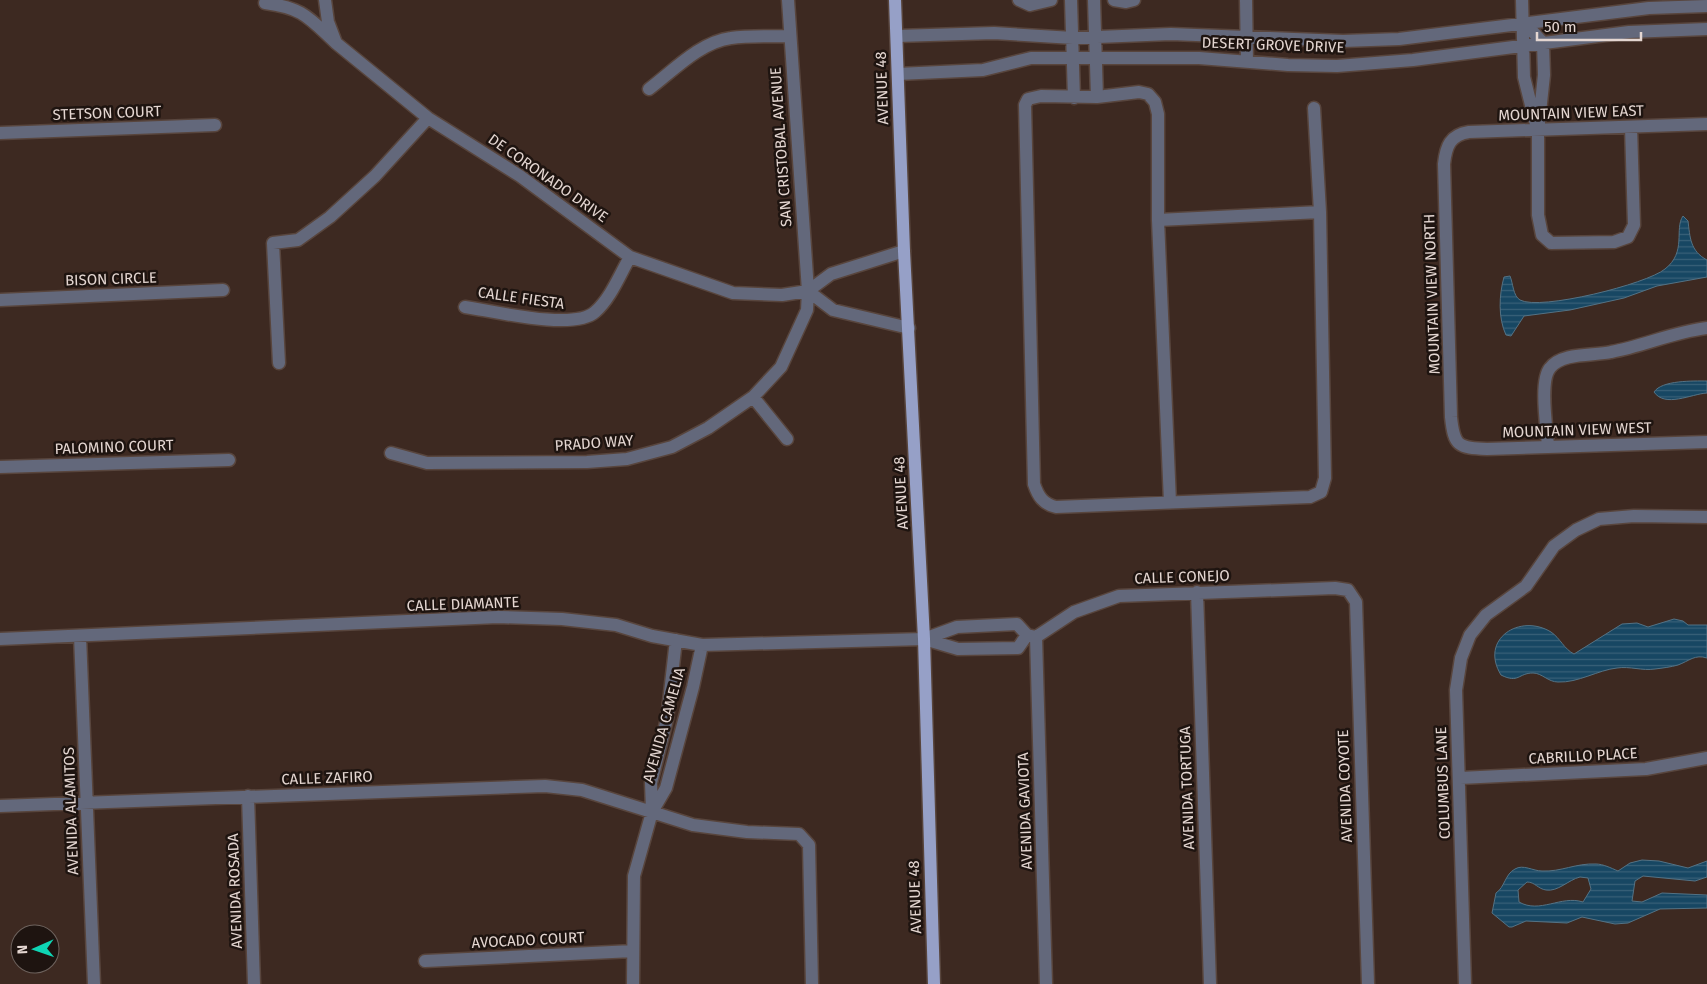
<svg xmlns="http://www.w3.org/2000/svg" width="1707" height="984" viewBox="0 0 1707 984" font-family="'Fira Sans',sans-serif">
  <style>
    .water { fill: url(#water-rules); stroke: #547284; fill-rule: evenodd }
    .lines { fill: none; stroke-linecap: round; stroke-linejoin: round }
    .minor-casing { stroke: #58453d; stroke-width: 15 }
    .major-casing { stroke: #58453d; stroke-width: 15 }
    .minor { stroke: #63687b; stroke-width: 12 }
    .major { stroke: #96a0c7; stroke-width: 12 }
    .labels { text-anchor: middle; stroke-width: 5; stroke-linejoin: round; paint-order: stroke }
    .street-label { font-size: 15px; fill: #e4d6d1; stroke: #1e1410 }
  </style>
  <defs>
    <pattern id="water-rules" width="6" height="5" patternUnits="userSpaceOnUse" patternTransform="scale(1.25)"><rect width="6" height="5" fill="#174763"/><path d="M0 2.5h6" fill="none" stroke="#396178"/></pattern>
  </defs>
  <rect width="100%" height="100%" fill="#3d2921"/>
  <path class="water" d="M1683 216 1688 221C1690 237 1690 251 1707 260V277L1657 286 1624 298 1570 310 1524 316 1511 336 1506 335C1498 318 1499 295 1504 277L1510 276C1513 283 1513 296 1520 300 1540 311 1647 284 1665 269 1687 252 1674 229 1683 216Z
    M1707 381V393C1691 394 1665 408 1654 392 1662 380 1693 381 1707 381Z
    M1674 619 1683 621 1688 625H1707V658C1695 654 1689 661 1678 665 1671 667 1663 668 1655 669 1642 671 1630 666 1617 668 1598 670 1578 683 1558 682 1548 682 1542 673 1533 673 1518 673 1519 684 1501 675 1479 639 1520 613 1551 632 1560 638 1564 649 1574 654L1622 624 1637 623 1648 627Z
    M1642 860 1659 861 1688 868 1707 861V877L1695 881 1643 876 1635 881 1632 901 1642 902 1662 893 1707 895V908L1660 909 1628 923 1615 924 1582 917 1567 923 1526 921 1512 927H1509L1492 913 1496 893C1505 887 1505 874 1515 869 1523 864 1533 871 1542 871 1561 872 1576 863 1596 864 1603 864 1611 868 1618 871L1630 863ZM1580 877 1588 878 1591 889 1583 902C1561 895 1540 914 1519 902L1518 890 1527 882C1535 882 1538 889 1546 890 1558 892 1568 880 1580 877Z"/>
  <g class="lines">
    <g class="minor-casing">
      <path id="minor" d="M325 0 328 22 336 43 428 118 520 176 630 257 733 293 782 295 808 291 831 274 904 251
        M1019 0 1030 5 1051 0
        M1071 0 1074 98
        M1094 0 1097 97
        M1114 0 1126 2 1134 0
        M1246 0 1247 62
        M1522 0 1524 77 1535 121
        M265 3C303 8 308 17 335 42
        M1524 22 1543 43 1544 75 1538 131V215L1542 235 1551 243 1614 242 1628 237 1634 225 1631 127
        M897 36 994 33 1073 38 1171 34 1343 41 1399 39 1649 8 1707 6
        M898 74 983 70 1031 58H1199L1288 65 1337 66 1413 60 1629 32 1707 29
        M649 89C673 71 700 42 731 38 750 35 771 37 790 36
        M1707 124 1469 132C1450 135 1446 146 1444 164L1451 417C1454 446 1458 448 1487 449L1707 442
        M0 133 215 125
        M1158 220 1320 212
        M808 291 833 310 909 328
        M0 300 223 290
        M465 307C493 311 574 331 595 312 611 298 620 274 630 257
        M279 363 273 243 298 240 330 217 375 176 428 118
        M753 397 787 439
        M1548 447C1547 429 1539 381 1550 368 1562 352 1594 356 1611 352 1644 346 1673 332 1707 328
        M391 453 427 463 587 462 627 459 672 447 708 428 753 397 781 367 807 310 808 291 788 0
        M0 467 229 460
        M1170 502 1158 220V114L1155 102 1148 94 1139 92 1097 97 1041 96 1028 99 1025 105 1034 484C1038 496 1043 504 1056 507L1310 497 1321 492 1325 478 1320 212 1314 108
        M1197 592 1210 984
        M80 636 94 984
        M1036 637 1046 984
        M0 639 498 617 562 619 616 625 652 636 702 645 924 639 958 649 1018 648 1027 635
        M924 639 957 627 1017 624 1027 635 1036 637 1074 612 1119 596 1335 588 1348 590 1356 602 1368 984
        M1460 778 1646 769 1707 758
        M248 796 254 984
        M0 806 545 786 582 790 693 825 747 832 799 834 809 845 812 984
        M652 810 651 783 667 719 676 640
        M425 961 633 951
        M633 984 634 876 652 812 666 788 693 687 702 645
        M1465 984 1456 690 1461 658 1470 635 1486 615 1526 586 1554 546 1576 530 1599 519 1634 516 1707 517"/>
    </g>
    <g class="major-casing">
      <path id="major" d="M895 0 904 251 924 639 934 984"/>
    </g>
    <use href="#minor" class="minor"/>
    <use href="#major" class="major"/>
  </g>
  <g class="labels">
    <g class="street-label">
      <text transform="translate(1273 45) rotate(2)" y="5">DESERT GROVE DRIVE</text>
      <text transform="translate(882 88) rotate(-92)" y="5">AVENUE 48</text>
      <text transform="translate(107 113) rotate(-2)" y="5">STETSON COURT</text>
      <text transform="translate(1571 113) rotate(-2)" y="5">MOUNTAIN VIEW EAST</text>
      <text transform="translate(781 147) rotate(-94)" y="5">SAN CRISTOBAL AVENUE</text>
      <text transform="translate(548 178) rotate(35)" y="5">DE CORONADO DRIVE</text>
      <text transform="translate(111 279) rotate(-2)" y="5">BISON CIRCLE</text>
      <text transform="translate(1432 294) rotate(-92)" y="5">MOUNTAIN VIEW NORTH</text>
      <text transform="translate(521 298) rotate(8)" y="5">CALLE FIESTA</text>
      <text transform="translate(1577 430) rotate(-2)" y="5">MOUNTAIN VIEW WEST</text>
      <text transform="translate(594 443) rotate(-4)" y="5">PRADO WAY</text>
      <text transform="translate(114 447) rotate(-2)" y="5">PALOMINO COURT</text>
      <text transform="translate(901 493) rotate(-93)" y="5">AVENUE 48</text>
      <text transform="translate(1182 577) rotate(-2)" y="5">CALLE CONEJO</text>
      <text transform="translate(463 604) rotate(-2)" y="5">CALLE DIAMANTE</text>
      <text transform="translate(664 725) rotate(-74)" y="5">AVENIDA CAMELIA</text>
      <text transform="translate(1583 756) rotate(-3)" y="5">CABRILLO PLACE</text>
      <text transform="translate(327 778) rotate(-2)" y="5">CALLE ZAFIRO</text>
      <text transform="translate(1443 783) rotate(-92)" y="5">COLUMBUS LANE</text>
      <text transform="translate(1345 786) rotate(-92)" y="5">AVENIDA COYOTE</text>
      <text transform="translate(1187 788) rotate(-92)" y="5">AVENIDA TORTUGA</text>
      <text transform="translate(71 811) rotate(-92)" y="5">AVENIDA ALAMITOS</text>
      <text transform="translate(1025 811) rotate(-92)" y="5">AVENIDA GAVIOTA</text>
      <text transform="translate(235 891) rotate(-92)" y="5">AVENIDA ROSADA</text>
      <text transform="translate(915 897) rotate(-92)" y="5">AVENUE 48</text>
      <text transform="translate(528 940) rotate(-3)" y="5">AVOCADO COURT</text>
    </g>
  </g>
  <g transform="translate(35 949) rotate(268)"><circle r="24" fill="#1e1410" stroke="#6d625d"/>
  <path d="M0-4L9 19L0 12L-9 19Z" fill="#0fd5b4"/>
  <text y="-8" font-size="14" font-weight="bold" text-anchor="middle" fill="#e4d6d1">N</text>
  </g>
  <path d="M1537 32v8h104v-8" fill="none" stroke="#e4d6d1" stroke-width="2.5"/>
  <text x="1544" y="32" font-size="15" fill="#e4d6d1" stroke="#1e1410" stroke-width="4" paint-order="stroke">50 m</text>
</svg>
